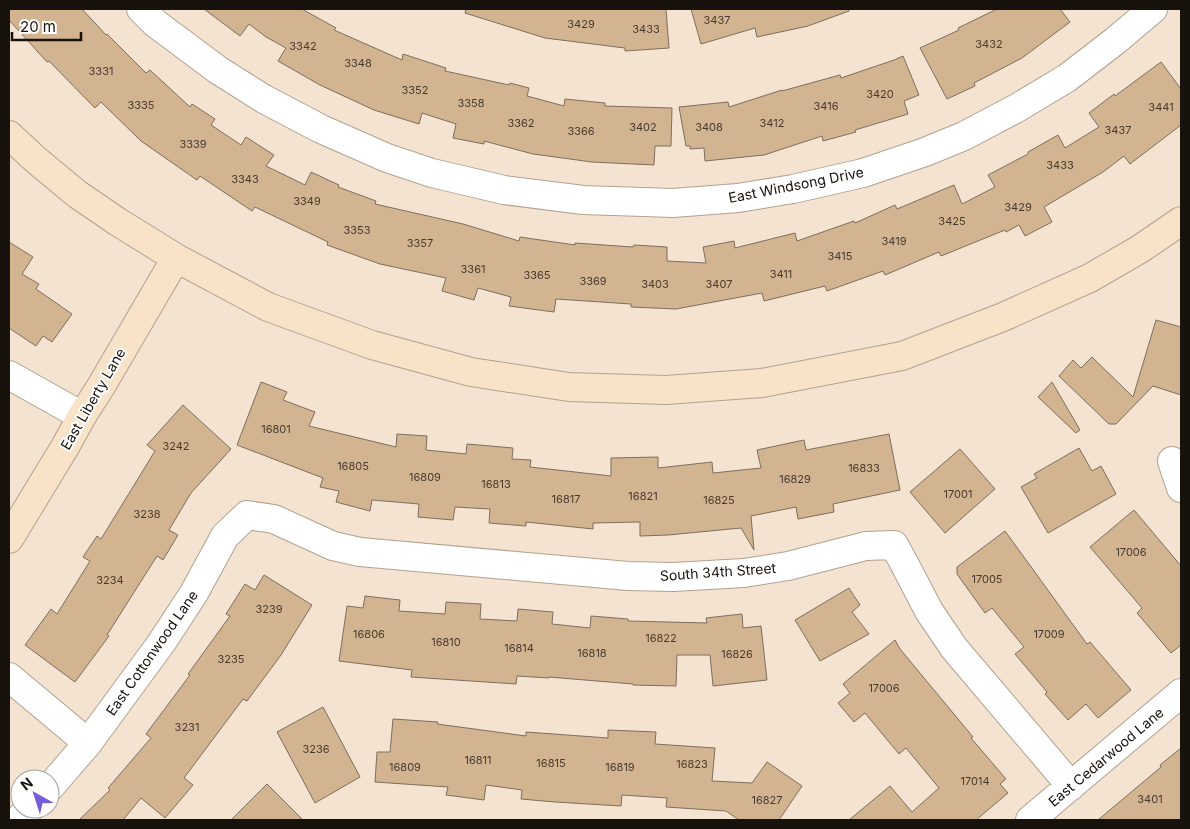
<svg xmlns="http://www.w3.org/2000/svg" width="1190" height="829" viewBox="0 0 1190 829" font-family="Inter,sans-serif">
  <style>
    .building { fill: #d3b491; stroke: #7d6e5e }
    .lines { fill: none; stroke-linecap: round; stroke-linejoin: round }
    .street-casing { stroke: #b1a18f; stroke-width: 30 }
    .secondary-casing { stroke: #b1a18f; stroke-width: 30 }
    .street { stroke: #fff; stroke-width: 28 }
    .secondary { stroke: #f8e3c8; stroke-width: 28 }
    .labels { text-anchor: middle; stroke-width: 4; stroke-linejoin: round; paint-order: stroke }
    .number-label { font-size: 11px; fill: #473a2d }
    .street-label { font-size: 14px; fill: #18120c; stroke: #fff }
  </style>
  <rect width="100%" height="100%" fill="#f4e3d0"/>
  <path class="building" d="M9 9H82L106 35 107 34 146 73 150 70 190 107 192 104 215 119 211 125 241 145 246 137 274 155 266 166 305 185 311 172 339 185 338 187 376 201 375 204 463 224 519 241 520 237 575 245V243L633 247 634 245 667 247V261L706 263 703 247 734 241 735 248 795 233 797 241 854 221 855 223 895 205 897 209 954 185 962 204 995 187 988 175 1028 154V152L1058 135 1065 148 1099 127 1089 113 1114 94 1115 96 1161 62 1181 89V125L1130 164 1124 156 1103 172 1044 207 1052 222 1025 236 1019 225 1006 232 1005 230 941 256 939 252 885 275 883 271 827 291 825 286 764 301 762 293 676 309 631 307V304L556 299 554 312 509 306 511 297 478 288 474 300 442 291 446 278 380 264 327 245 328 242 255 207 252 211 200 176 197 180 141 141 101 102 95 108 49 61 47 62 9 20Z
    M204 9H302L336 28 334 30 402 60 403 54 446 68 445 71 509 85 510 83 529 88 527 96 564 106 565 99 605 103V106L672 108 671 146H655L654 165 592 162 533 154 484 141V144L453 138 456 124 422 113 419 124 374 110 320 85 278 61 286 48 266 37 249 24 240 36Z
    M466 9H666L669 48 625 51V48L545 38 465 13Z
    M691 9H849V11L808 26 757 37 755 28 701 44Z
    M997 9H1060L1070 22 1022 58 974 83 975 86 947 99 920 48 959 30 958 28Z
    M903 56 919 95 904 101 908 114 855 130 856 132 823 141 822 136 764 155 705 161 704 148 690 149V146H686L679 107 728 102 729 107 782 90V91L840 75 841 78 894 60Z
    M9 242 33 257 22 274 39 284 36 289 72 314 52 342 43 336 36 346 9 328Z
    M1156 320 1181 327V395L1153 386 1116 424H1109L1059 376 1073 360 1081 368 1092 357 1133 397Z
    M261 382 287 392 283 400 315 412 309 426 396 447 397 434 427 436 426 450 466 454 467 444 513 448 512 459 531 460 530 467 611 476V458L658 457V468L712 462 713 473 761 468 757 450 804 440 806 450 889 434 900 490 833 504 834 512 798 519 796 507 751 516 754 550 741 528 668 535 640 536V522L593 523V529L526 522V526L489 523 490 509 455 507 453 520 418 517 419 504 372 500 370 511 336 502 339 491 320 487 323 478 237 445Z
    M1052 382 1080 430 1076 433 1038 397Z
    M183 405 231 449 191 493 169 530 178 535 163 560 157 556 107 635 109 636 75 682 25 645 51 609 57 614 90 561 83 557 97 536 101 539 155 451 147 445Z
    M1079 448 1092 471 1101 466 1116 494 1048 533 1021 487 1037 478 1034 474Z
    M960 449 995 489 945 533 910 492Z
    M1134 510 1181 566V645L1171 653 1137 613 1142 608 1090 547Z
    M1005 531 1087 644 1090 642 1131 690 1098 718 1086 704 1068 720 1045 694 1047 692 1015 654 1024 647 992 608 985 613 957 574V567Z
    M264 575 312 605 281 655 247 701 243 699 184 778 193 785 165 818 141 798 123 820H79L110 790 108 788 151 738 146 734 190 675 188 674 230 616 226 614 245 584 255 590Z
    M849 588 860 605 852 612 869 634 820 661 795 620Z
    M365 596 400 600 399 611 445 614 446 602 481 604 480 619 517 621 518 609 553 612 552 624 590 628 591 616 628 619V621L707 623 706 618 742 614 743 628 761 626 767 680 713 686 710 655H677L676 686 633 685V684L549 677V678L517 676 516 684 411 677 412 670 339 661 347 606 363 608Z
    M895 640 900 649 973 737 971 738 1006 779 1000 784 1008 793 976 820H849L890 786 912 812 939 788 906 748 899 754 865 713 854 722 838 703 850 693 843 684Z
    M323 707 360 777 315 803 277 732Z
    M393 719 438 722 437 724 526 736V732L608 738V730L656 732 655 744 715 748 712 781 752 783 767 762 802 786 779 820H739L726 811 666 807 667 798 622 795 621 806 555 802 521 799 522 790 486 785 484 800 446 795 448 787 375 782 377 752H390Z
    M1181 748V820H1098L1161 767 1160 765Z
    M267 784 303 820H231Z"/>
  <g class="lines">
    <g class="street-casing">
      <path id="street" d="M141 9 155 23 218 70 264 99 321 129 387 158 432 173 504 190 583 200 673 203 738 198 793 189 863 173 925 152 964 136 1017 108 1067 78 1115 41 1153 9
        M9 375 82 416
        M1172 461 1181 488
        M9 677 88 743
        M50 787 88 743 121 698 162 642 194 593 225 536 247 515 274 519 333 546 360 552 628 576 673 577 744 573 788 566 866 546 894 545 904 563 929 611 954 648 1071 786
        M18 820 29 809
        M1030 820 1181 693"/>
    </g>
    <g class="secondary-casing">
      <path id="secondary" d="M9 135 36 160 77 194 118 222 176 258 268 307 372 345 471 372 569 387 666 390 762 383 902 356 1003 317 1090 278 1140 249 1181 221
        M9 539 65 447 82 416 100 388 176 258"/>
    </g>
    <use href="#street" class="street"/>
    <use href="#secondary" class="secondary"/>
  </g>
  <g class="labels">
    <g class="number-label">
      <text x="717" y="24">3437</text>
      <text x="581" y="28">3429</text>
      <text x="646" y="33">3433</text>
      <text x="989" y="48">3432</text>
      <text x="303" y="50">3342</text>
      <text x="358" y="67">3348</text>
      <text x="101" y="75">3331</text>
      <text x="415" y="94">3352</text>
      <text x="880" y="98">3420</text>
      <text x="471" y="107">3358</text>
      <text x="141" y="109">3335</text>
      <text x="826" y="110">3416</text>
      <text x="1161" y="111">3441</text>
      <text x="521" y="127">3362</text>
      <text x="772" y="127">3412</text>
      <text x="643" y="131">3402</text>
      <text x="709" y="131">3408</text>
      <text x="1118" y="134">3437</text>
      <text x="581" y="135">3366</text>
      <text x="193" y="148">3339</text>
      <text x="1060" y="169">3433</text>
      <text x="245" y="183">3343</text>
      <text x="307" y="205">3349</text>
      <text x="1018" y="211">3429</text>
      <text x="952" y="225">3425</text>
      <text x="357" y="234">3353</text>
      <text x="894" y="245">3419</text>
      <text x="420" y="247">3357</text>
      <text x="840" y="260">3415</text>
      <text x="473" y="273">3361</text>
      <text x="781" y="278">3411</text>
      <text x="537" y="279">3365</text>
      <text x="593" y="285">3369</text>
      <text x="655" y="288">3403</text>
      <text x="719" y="288">3407</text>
      <text x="276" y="433">16801</text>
      <text x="176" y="450">3242</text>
      <text x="353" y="470">16805</text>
      <text x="864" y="472">16833</text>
      <text x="425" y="481">16809</text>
      <text x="795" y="483">16829</text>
      <text x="496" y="488">16813</text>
      <text x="958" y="498">17001</text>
      <text x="643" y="500">16821</text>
      <text x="566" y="503">16817</text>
      <text x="719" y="504">16825</text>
      <text x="147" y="518">3238</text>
      <text x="1131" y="556">17006</text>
      <text x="987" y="583">17005</text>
      <text x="110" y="584">3234</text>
      <text x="269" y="613">3239</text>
      <text x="369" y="638">16806</text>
      <text x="1049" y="638">17009</text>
      <text x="661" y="642">16822</text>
      <text x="446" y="646">16810</text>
      <text x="519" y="652">16814</text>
      <text x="592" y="657">16818</text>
      <text x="737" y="658">16826</text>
      <text x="231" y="663">3235</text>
      <text x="884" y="692">17006</text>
      <text x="187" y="731">3231</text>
      <text x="316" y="753">3236</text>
      <text x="478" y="764">16811</text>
      <text x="551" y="767">16815</text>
      <text x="692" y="768">16823</text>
      <text x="405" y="771">16809</text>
      <text x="620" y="771">16819</text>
      <text x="975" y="785">17014</text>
      <text x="1150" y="803">3401</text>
      <text x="767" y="804">16827</text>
    </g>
    <g class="street-label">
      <text transform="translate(796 185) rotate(-11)" y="5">East Windsong Drive</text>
      <text transform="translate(93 399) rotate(-60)" y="5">East Liberty Lane</text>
      <text transform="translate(718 572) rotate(-4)" y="5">South 34th Street</text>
      <text transform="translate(152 653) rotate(-55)" y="5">East Cottonwood Lane</text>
      <text transform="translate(1106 757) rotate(-40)" y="5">East Cedarwood Lane</text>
    </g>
  </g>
  <rect width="1190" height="829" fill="none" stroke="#18120c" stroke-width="20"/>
  <g transform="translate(35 794) rotate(321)"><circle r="24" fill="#ffffff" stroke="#a3a09e"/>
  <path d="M0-4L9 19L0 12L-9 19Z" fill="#775ed9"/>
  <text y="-8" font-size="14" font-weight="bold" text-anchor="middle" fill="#18120c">N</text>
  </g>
  <path d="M12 32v8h69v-8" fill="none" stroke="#18120c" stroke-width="2.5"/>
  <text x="20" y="32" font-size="15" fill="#18120c" stroke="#ffffff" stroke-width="4" paint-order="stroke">20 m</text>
</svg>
